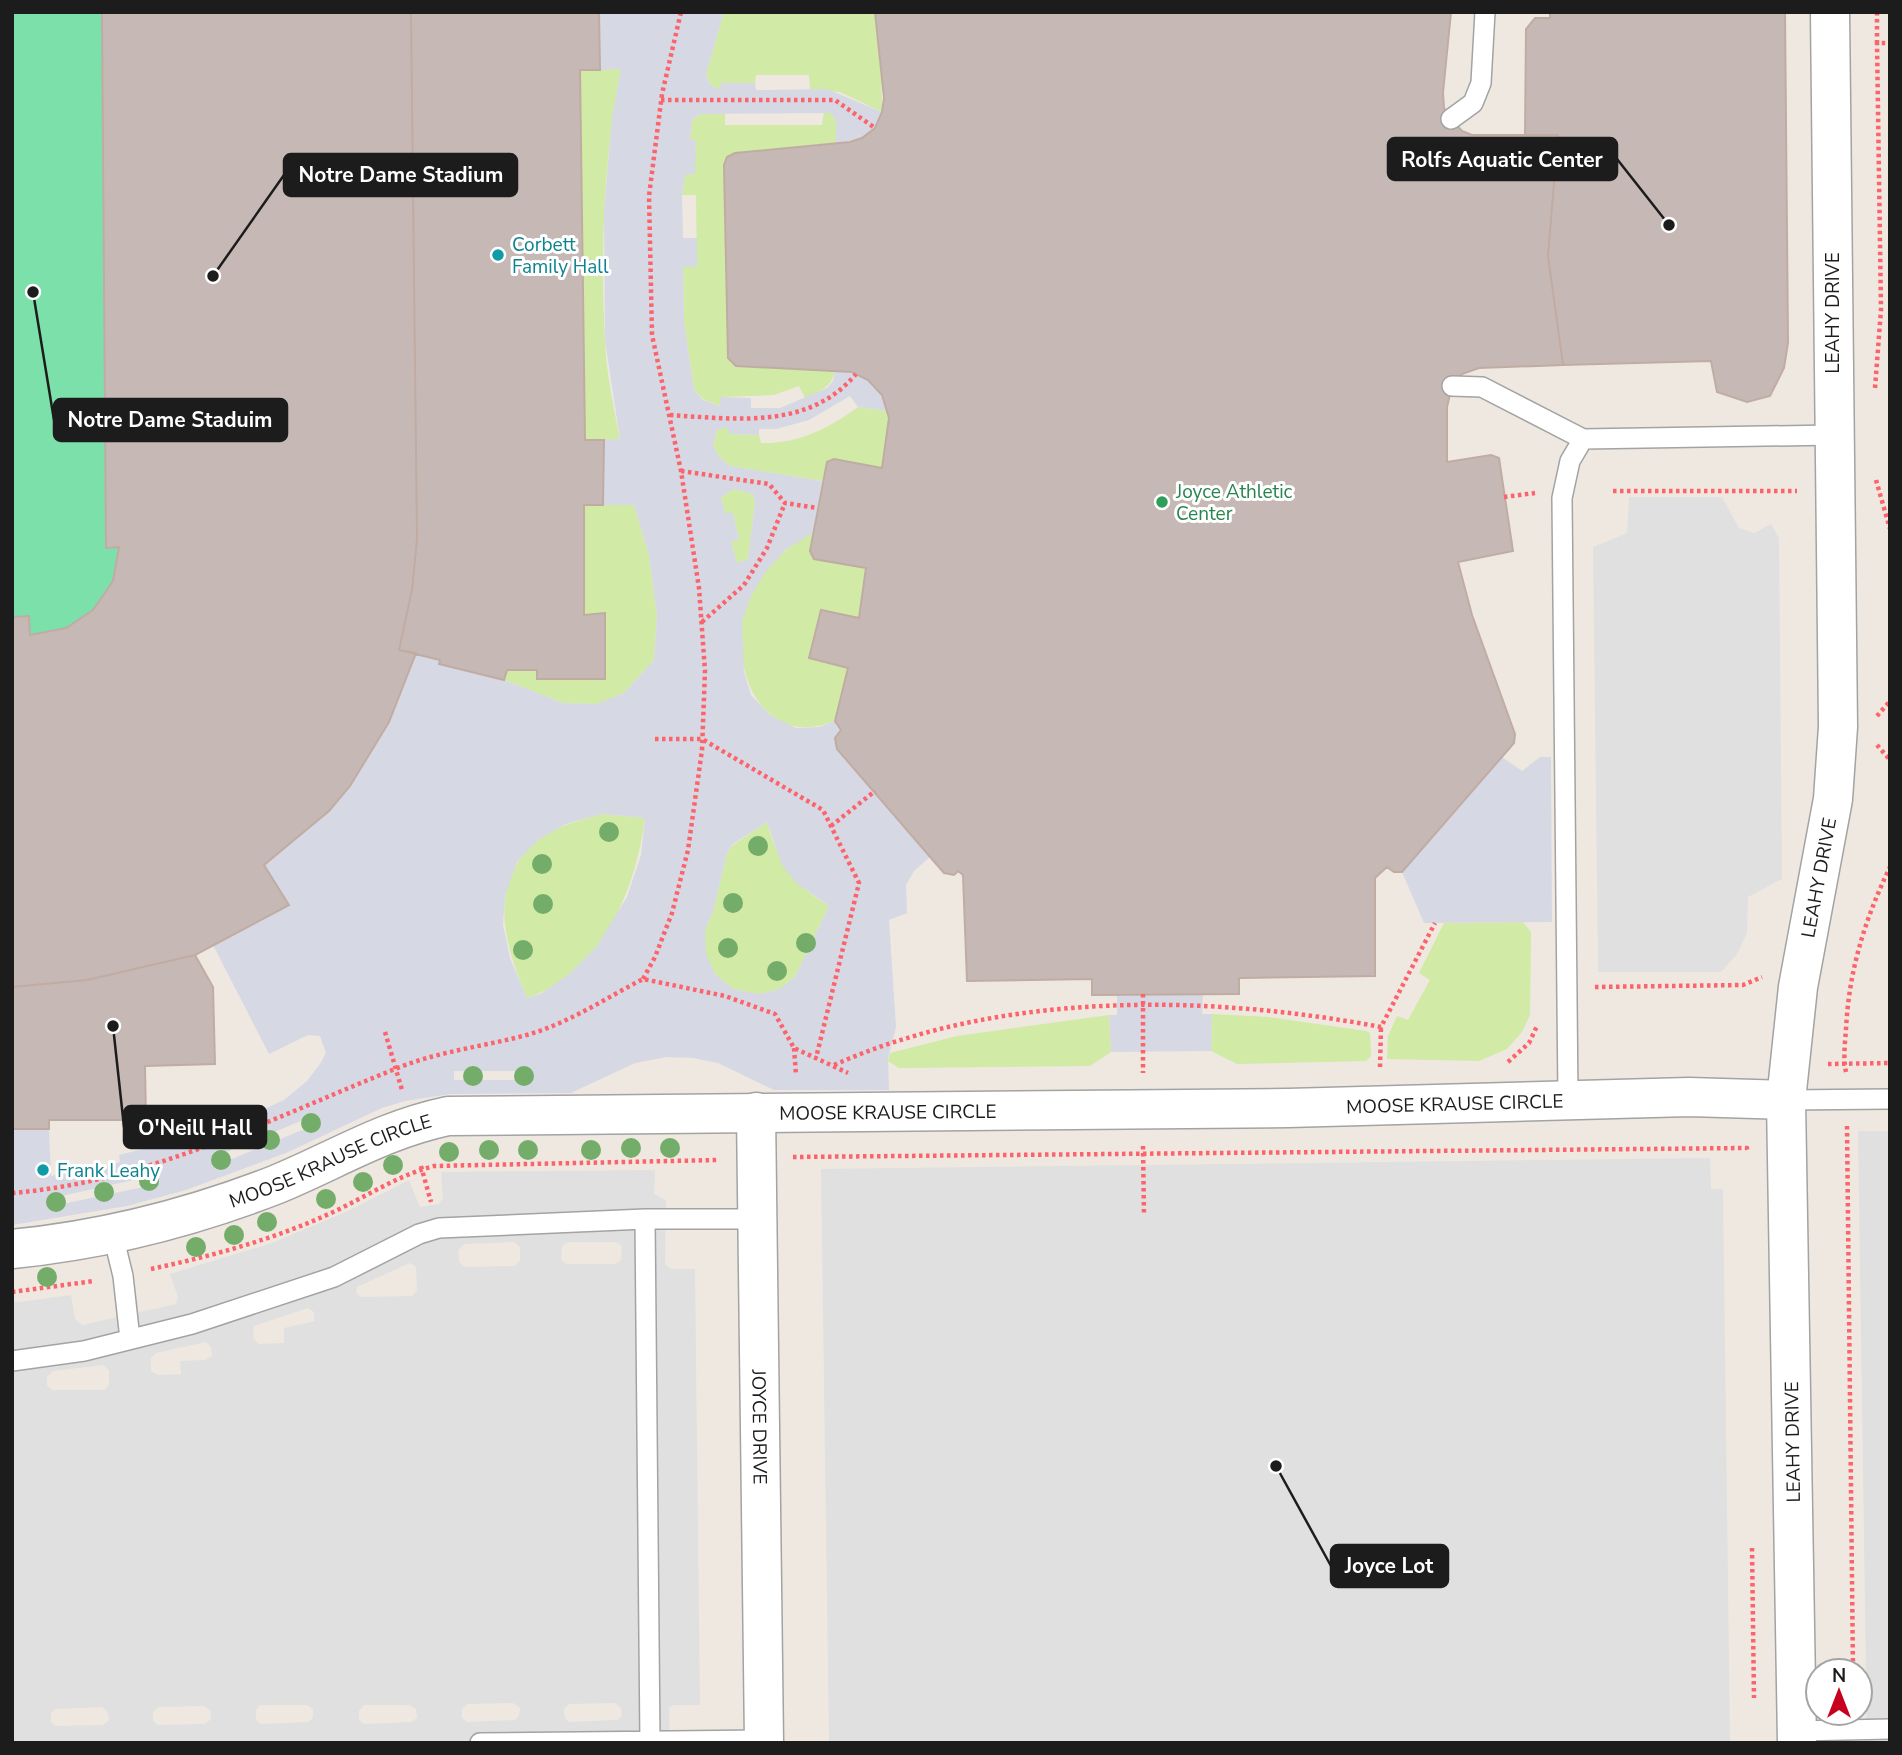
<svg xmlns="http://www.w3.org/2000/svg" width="1902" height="1755" viewBox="0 0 1902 1755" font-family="'Nunito Sans',sans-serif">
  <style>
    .grass { fill: #d1eaa5 }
    .pitch { fill: #7ce0ab }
    .parking { fill: #e0e0e0; fill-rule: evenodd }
    .plaza { fill: #d6d8e4; fill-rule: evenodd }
    .building { fill: #c6b9b5; stroke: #c0aca3; stroke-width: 2 }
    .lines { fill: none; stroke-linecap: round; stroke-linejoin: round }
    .lane-casing { stroke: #a3a3a3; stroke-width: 22 }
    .street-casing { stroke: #a3a3a3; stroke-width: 41 }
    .path { stroke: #fd636a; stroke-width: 4.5; stroke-dasharray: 3.5 3.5; stroke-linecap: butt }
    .lane { stroke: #fff; stroke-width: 19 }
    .street { stroke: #fff; stroke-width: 38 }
    .tree { fill: #74ad6a }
    .culture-dot { fill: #0f9aa8; stroke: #fff; stroke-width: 2.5 }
    .leisure-dot { fill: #2e9e5b; stroke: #fff; stroke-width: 2.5 }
    .labels { text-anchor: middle; stroke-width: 6; stroke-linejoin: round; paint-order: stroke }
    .culture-label { font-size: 19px; fill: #0d838f; stroke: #fff; text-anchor: start }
    .street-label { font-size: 19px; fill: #1c1c1c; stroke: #fff }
    .leisure-label { font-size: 19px; fill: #27864d; stroke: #fff; text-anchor: start }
    .leader { fill: none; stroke: #1c1c1c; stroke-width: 2.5 }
    .callout-dot { fill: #1c1c1c; stroke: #fff; stroke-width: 2.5 }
    .callout { fill: #1c1c1c; stroke: #1c1c1c; stroke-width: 2.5 }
    .callout-label { font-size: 21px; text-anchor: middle; font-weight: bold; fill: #fff }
  </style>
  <rect width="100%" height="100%" fill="#eee8e1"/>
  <path class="grass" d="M724 12H875L881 55 882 112 840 92 810 89 809 75H756L755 83H721V90C711 87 709 83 706 74Z
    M621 69C604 157 600 250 605 340 606 373 614 407 620 440H585L580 70Z
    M725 112V125H822L824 112 831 113 836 121V144L735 153 727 157 724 165 728 358 736 366 835 370C832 388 820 391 805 398L799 386 774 395 721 397V406L704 400 694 390 684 322 683 267 697 266 696 195H682L685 175 694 174 696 140H690L692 120 700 114Z
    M858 407 887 411 889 418 882 468 830 459 822 481 730 466 719 457 713 445 717 430 727 427 730 434 759 435 761 443C798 444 828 429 858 407Z
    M734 489 753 494 755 502 748 559 737 563 731 541 739 539 733 513 725 514 721 497Z
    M584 505H634L649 555 657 616 654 660 624 693 597 704 563 703 504 680 507 670H537L538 679H604V613L584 615Z
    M813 533 810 551 814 559 866 568 859 618 821 610 809 658 848 668 835 721C767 748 734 681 742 621 746 587 782 545 813 533Z
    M602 814 645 818C636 889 602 973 527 998 505 946 485 883 538 840 556 826 581 820 602 814Z
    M767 822C778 861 794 885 829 906L795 977 779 989 759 994 733 989 715 974 705 954V930L713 912 727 853 733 845Z
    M1523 922 1531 932 1530 1015 1522 1032 1507 1049 1479 1061 1387 1059 1388 1036 1397 1016 1408 1020 1430 980 1419 973 1444 923Z
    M1212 1014 1269 1017 1366 1031 1370 1033 1371 1056 1366 1061 1237 1064 1211 1051Z
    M1109 1015 1111 1052 1090 1066 899 1068 888 1061 890 1053 957 1036Z"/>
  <path class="pitch" d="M12 12H411L416 653 389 722 366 762 329 811 301 838 289 905 195 955 12 987Z"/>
  <path class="parking" d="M1629 497H1722L1739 528 1754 533 1771 524 1779 538 1782 879 1748 897 1747 933 1737 954 1721 972H1598L1593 547 1627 533Z
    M1858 1131H1890V1743H1867Z
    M1710 1158 1711 1189H1723L1730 1743H829L821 1169Z
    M655 1170 654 1194 666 1200 665 1264 671 1269H695L700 1705H673L669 1708 670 1743H12V1303L71 1295 75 1319 82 1325 176 1304 178 1297 170 1274 272 1243 350 1210 409 1180 420 1207 439 1204 443 1198 441 1172ZM514 1242 520 1247V1260L515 1266 465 1267 459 1262 458 1250 465 1244ZM568 1242H616L622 1246 621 1260 615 1264H566L561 1259 562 1246ZM410 1263 416 1267 417 1290 412 1296 362 1297 356 1293 357 1287ZM308 1308 314 1312 315 1321 284 1328V1343L259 1344 253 1338 254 1326ZM206 1342 211 1347 212 1356 205 1360 180 1361 181 1374 158 1375 151 1371V1358L156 1353ZM103 1365 109 1370V1385L104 1390H52L47 1385V1377L53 1371ZM513 1703 520 1708 519 1716 515 1720 467 1722 462 1718V1709L467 1704ZM615 1703 621 1708 622 1716 617 1720 569 1722 565 1718 564 1709 569 1704ZM260 1705H307L313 1709V1718L308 1722 260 1724 256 1720V1710ZM364 1705H410L416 1709 417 1718 411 1722 364 1724 359 1720V1711ZM204 1706 210 1710 211 1719 205 1724 158 1725 153 1721V1712L158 1707ZM102 1707 108 1712 109 1720 103 1725 56 1726 51 1722V1713L56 1709Z"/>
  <path class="plaza" d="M599 12H724L706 74 710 84 716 88 721 89 720 83H755L756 90 827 89 882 112 875 128 862 138 836 144V121L831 113 700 114 692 120 690 140H696L695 174 685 175 682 195 683 238H697V267H683L684 322 694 390 703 400 720 406V397L751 398V408H780L827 388 833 381 835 370 852 372 868 380 882 395 887 411 858 407 850 396 809 420 776 429H759V435L729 434 727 427 717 430 713 445 719 457 730 466 822 481 813 533 785 550 765 573 751 596 742 621 744 672 751 695 770 715 796 728 819 727 835 721 841 730 835 738 837 749 930 857 914 871 906 885 907 913 889 920 896 1027 888 1058 889 1090H774L718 1063 693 1058 667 1057 635 1063 571 1093 451 1094 405 1101 382 1108 286 1153 186 1190 127 1206 12 1225V1129H49L51 1176 102 1167 120 1162 119 1155 155 1146 156 1149 238 1121 284 1100 307 1081 320 1064 326 1053 320 1036 308 1035 269 1054 213 945 289 905 264 865 329 811 350 786 389 722 416 653 440 660V664L504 680 563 703 596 704 624 693 654 660 657 616 649 555 634 505H603L604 440 620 439 605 341 604 211 612 117 621 69 600 70ZM734 489 753 494 755 502 748 559 737 563 731 542 739 539 733 513H725L721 497ZM602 814 645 818 641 855 627 897 596 947 569 974 542 993 527 998 510 958 503 925 505 896 517 862 538 840 566 824ZM767 822 782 865 795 882 829 906 795 977 779 989 759 994 733 989 715 974 706 954 705 930 713 912 727 853 733 844ZM531 1071 532 1080H454V1071ZM315 1115 319 1123 215 1166 212 1158ZM156 1175 158 1184 48 1207V1199Z
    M1502 757 1522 771 1540 757H1551L1552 922 1424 923 1402 872Z
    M1117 994H1203L1202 1014H1212L1211 1051 1111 1052 1109 1015H1117Z"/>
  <path class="building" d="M102 12H411L417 539 412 590 399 650 416 653 389 722 350 786 329 811 264 865 289 905 195 955 87 980 12 987V617L29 616 30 635 66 628 93 610 113 581 119 547 106 548Z
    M411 12H599L600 70H580L585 440H604L603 505H584V615L605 613V679H537V670H507L504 680 439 664 440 660 399 650 412 590 417 539Z
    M875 12H1451L1443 93 1444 108 1451 119 1462 131 1472 135H1558L1548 256 1563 365 1479 368 1462 374 1452 386 1447 407V462L1491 455 1499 458 1513 551 1458 562 1472 615 1515 734 1514 743 1402 872H1394L1387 867 1375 878V976L1239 978V994L1092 995V979L967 981 963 875 958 871 954 875 944 873 837 749 835 738 841 730 835 721 848 668 809 658 821 610 859 618 866 568 814 559 810 551 827 462 834 459 882 468 889 418 882 395 868 380 852 372 736 366 728 358 724 165 727 157 735 153 850 142 862 138 875 128 882 112 884 98Z
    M1550 12H1785L1788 343 1784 368 1770 396 1747 402 1717 392 1711 361 1563 365 1548 256 1558 135H1525L1526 29 1535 18H1550Z
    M195 955 213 987 215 1064 145 1066 146 1120H49V1129H12V987L87 980Z"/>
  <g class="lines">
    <g class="lane-casing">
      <path id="lane" d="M1451 119 1473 103 1481 83 1485 12
        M1452 386 1482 387 1583 439
        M1568 1099 1562 498 1570 461 1583 439 1833 435
        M1786 1100 1890 1099
        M645 1219H757
        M113 1235 123 1276 130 1339
        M12 1361 84 1351 192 1324 334 1277 419 1234 439 1228 645 1219 650 1743
        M1797 1731 1890 1729
        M480 1743 764 1740"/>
    </g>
    <g class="street-casing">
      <g id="street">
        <path id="s1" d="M756 1112 764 1743"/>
        <path id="s2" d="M12 1249C103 1240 190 1218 275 1185 336 1160 382 1130 448 1116L1288 1108 1689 1097 1786 1100"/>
        <path id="s3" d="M1797 1743 1786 1100 1798 987 1833 799 1838 727 1830 12"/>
      </g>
    </g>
    <path class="path" d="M1877 12V43
      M661 100H835L875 128
      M1875 388 1881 310 1877 43H1890
      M670 415C736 419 809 430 856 374
      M681 471 769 484 785 503 817 508
      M1876 480 1890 529
      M1613 491H1797
      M1504 497 1535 493
      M702 622 744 585 767 548 785 503
      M1877 716 1890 701
      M655 739H702L823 810 859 883 816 1058
      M1877 745 1890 760
      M831 826 875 791
      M643 979 655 957 672 913 688 850 702 750 705 671 699 588 681 471 652 335 649 196 662 94 681 12
      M1595 987 1743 985 1762 977
      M1143 994V1073
      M385 1032 402 1090
      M794 1048 796 1075
      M1508 1062 1529 1043 1537 1026
      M1828 1064 1890 1063
      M834 1065C1001 991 1205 994 1381 1027L1435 923
      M1380 1067 1381 1027
      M1846 1072C1843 1058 1845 1043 1846 1029 1849 970 1865 919 1890 867
      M1847 1126 1853 1671
      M1143 1146 1144 1215
      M793 1157 1747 1148V1151
      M421 1166 431 1202
      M12 1193C148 1182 270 1119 395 1069 436 1052 480 1047 523 1036 566 1025 604 999 643 979L725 996 775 1014 794 1048 848 1073
      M151 1269C212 1256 275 1239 331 1213 366 1197 396 1176 434 1166L718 1160
      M12 1292 94 1281
      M1752 1548 1754 1698"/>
    <use href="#lane" class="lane"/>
    <use href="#street" class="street"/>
  </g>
  <g class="tree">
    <circle cx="609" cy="832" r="10"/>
    <circle cx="758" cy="846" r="10"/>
    <circle cx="542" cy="864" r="10"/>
    <circle cx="733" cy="903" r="10"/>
    <circle cx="543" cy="904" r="10"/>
    <circle cx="806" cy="943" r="10"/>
    <circle cx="728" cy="948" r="10"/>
    <circle cx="523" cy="950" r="10"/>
    <circle cx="777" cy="971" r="10"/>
    <circle cx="473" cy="1076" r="10"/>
    <circle cx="524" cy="1076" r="10"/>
    <circle cx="311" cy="1123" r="10"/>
    <circle cx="270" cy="1140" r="10"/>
    <circle cx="631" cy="1148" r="10"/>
    <circle cx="670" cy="1148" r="10"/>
    <circle cx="489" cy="1150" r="10"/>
    <circle cx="528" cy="1150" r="10"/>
    <circle cx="591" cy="1150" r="10"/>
    <circle cx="449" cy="1152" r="10"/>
    <circle cx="221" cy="1160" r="10"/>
    <circle cx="393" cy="1165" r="10"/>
    <circle cx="149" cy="1181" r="10"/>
    <circle cx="363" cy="1182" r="10"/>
    <circle cx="104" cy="1192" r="10"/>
    <circle cx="326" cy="1199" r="10"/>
    <circle cx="56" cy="1202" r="10"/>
    <circle cx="267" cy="1222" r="10"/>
    <circle cx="234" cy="1235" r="10"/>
    <circle cx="196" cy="1247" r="10"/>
    <circle cx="47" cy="1277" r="10"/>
  </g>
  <g class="culture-dot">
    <circle cx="498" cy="255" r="7"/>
    <circle cx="43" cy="1170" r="7"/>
  </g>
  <circle class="leisure-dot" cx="1162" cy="502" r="7"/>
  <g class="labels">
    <g class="culture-label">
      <text x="512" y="251">Corbett<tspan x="512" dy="22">Family Hall</tspan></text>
      <text x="57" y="1177">Frank Leahy</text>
    </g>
    <g class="street-label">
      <text transform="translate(1832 313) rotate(-90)" y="7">LEAHY DRIVE</text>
      <text dy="7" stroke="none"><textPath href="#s3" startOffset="868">LEAHY DRIVE</textPath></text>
      <text dy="7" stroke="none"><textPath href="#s2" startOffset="1465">MOOSE KRAUSE CIRCLE</textPath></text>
      <text dy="7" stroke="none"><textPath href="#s2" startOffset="898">MOOSE KRAUSE CIRCLE</textPath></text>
      <text dy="7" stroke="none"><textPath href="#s2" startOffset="332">MOOSE KRAUSE CIRCLE</textPath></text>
      <text dy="7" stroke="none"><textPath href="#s1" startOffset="315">JOYCE DRIVE</textPath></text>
      <text transform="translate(1792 1442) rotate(-91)" y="7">LEAHY DRIVE</text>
    </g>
    <g class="leisure-label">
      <text x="1176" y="498">Joyce Athletic<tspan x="1176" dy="22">Center</tspan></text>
    </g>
  </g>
  <path class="leader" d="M1669 225L1617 159M213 276L284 175M33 292L54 420M113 1026L124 1127M1276 1466L1331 1566"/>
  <g class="callout-dot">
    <circle cx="1669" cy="225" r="7"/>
    <circle cx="213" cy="276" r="7"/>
    <circle cx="33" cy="292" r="7"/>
    <circle cx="113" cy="1026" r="7"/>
    <circle cx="1276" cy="1466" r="7"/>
  </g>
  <g class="callout">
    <rect x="1388" y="138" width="229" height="42" rx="7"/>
    <rect x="284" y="154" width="233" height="42" rx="7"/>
    <rect x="54" y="399" width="233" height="42" rx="7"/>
    <rect x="124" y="1106" width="142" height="42" rx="7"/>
    <rect x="1331" y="1545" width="117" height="42" rx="7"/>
  </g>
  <g class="callout-label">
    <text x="1502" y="167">Rolfs Aquatic Center</text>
    <text x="401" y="182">Notre Dame Stadium</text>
    <text x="170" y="427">Notre Dame Staduim</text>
    <text x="195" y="1135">O'Neill Hall</text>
    <text x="1389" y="1573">Joyce Lot</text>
  </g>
  <rect width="1902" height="1755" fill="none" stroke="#1c1c1c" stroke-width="28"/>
  <g transform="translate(1839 1692)"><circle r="33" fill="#ffffff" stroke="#a4a4a4" stroke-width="2"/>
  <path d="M0-5L12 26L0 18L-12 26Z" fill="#c8001d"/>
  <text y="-10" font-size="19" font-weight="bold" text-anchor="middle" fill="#1c1c1c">N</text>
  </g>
</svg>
